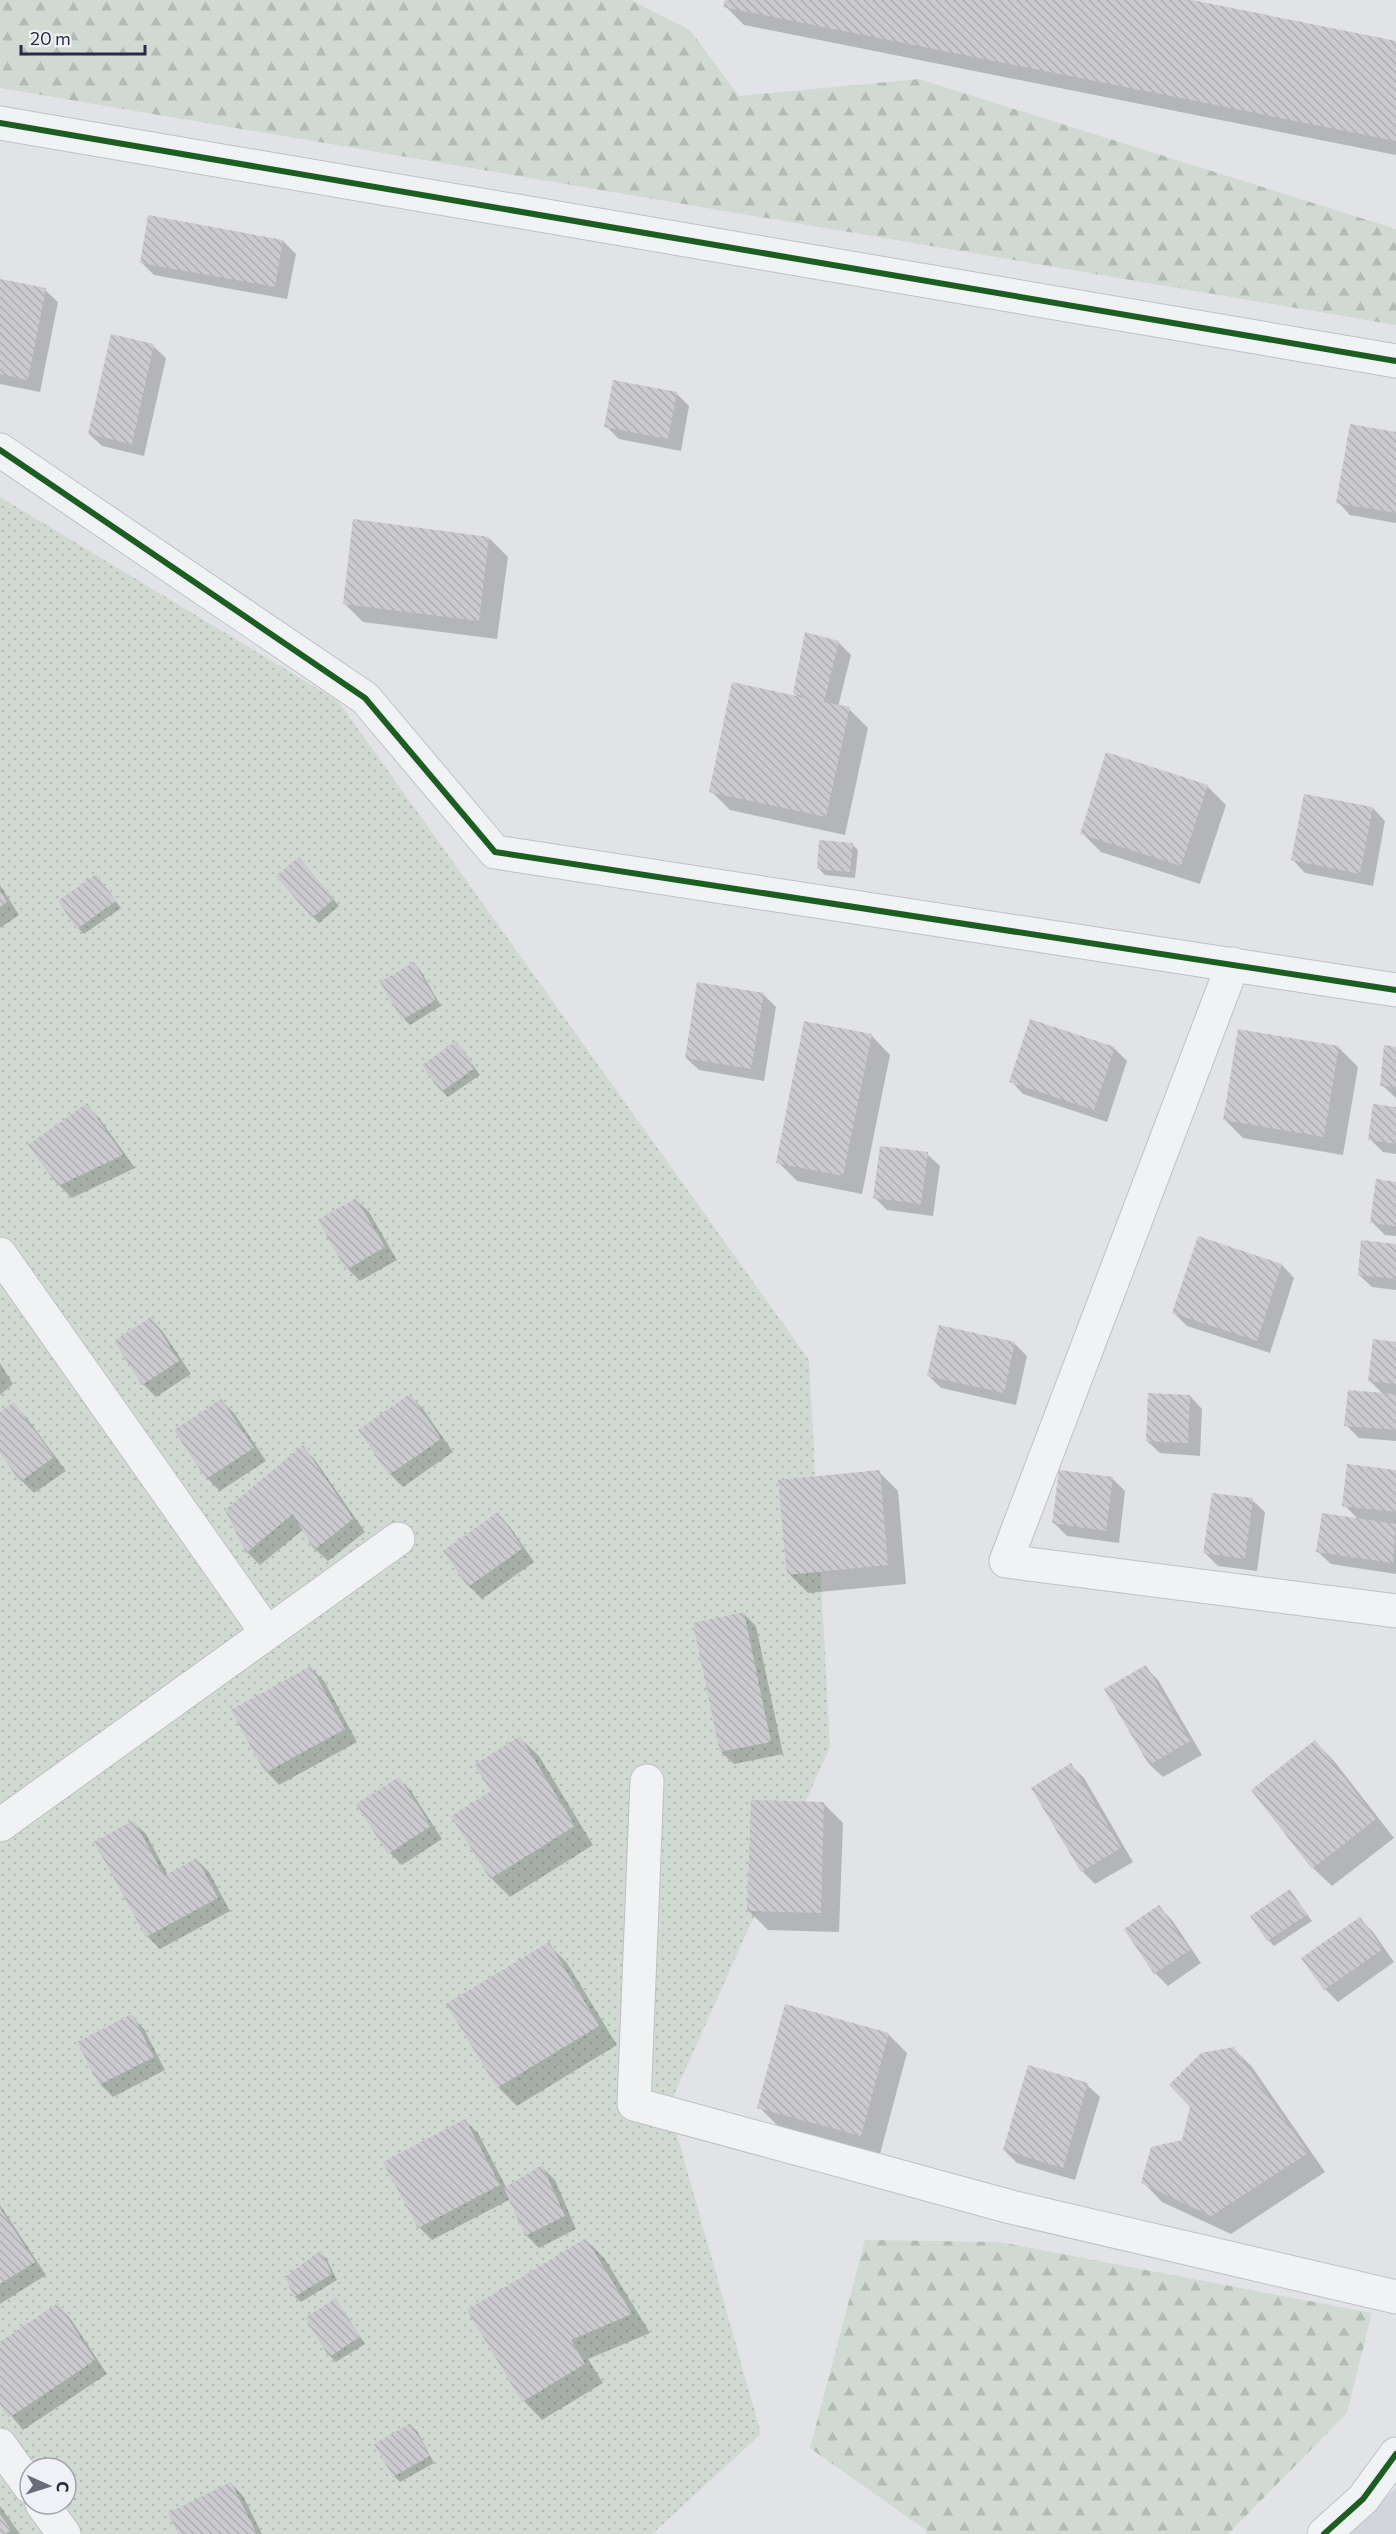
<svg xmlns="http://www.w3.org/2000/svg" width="1396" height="2534" viewBox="0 0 1396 2534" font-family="Commissioner,sans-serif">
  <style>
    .built { fill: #d2d4dc }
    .forest { fill: url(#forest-firs) }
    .garden { fill: url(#garden-dots); fill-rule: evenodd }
    .shadow { fill: #0003 }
    .building { fill: url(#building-back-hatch) }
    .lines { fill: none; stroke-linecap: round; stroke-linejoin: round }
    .minor-casing { stroke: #bfc0c4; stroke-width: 35 }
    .minor { stroke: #f1f2f4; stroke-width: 33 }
    .cycleway-casing { stroke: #f0f1f6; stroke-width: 10 }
    .cycleway { stroke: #1b5e20; stroke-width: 6 }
  </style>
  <defs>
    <pattern id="forest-firs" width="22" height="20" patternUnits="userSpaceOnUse" patternTransform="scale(1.5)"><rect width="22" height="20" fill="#d0dad2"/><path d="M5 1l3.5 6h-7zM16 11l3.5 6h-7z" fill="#b3bbb5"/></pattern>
    <pattern id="garden-dots" width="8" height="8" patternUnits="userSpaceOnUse" patternTransform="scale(1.5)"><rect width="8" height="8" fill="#d0dad2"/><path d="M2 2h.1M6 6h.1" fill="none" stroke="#b3bbb5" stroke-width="1.8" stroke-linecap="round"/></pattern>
    <pattern id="building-back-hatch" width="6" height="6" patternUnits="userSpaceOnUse" patternTransform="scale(1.5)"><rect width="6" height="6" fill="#cacacf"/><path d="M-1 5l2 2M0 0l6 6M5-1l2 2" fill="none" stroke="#aeaeb3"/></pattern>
  </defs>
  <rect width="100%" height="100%" fill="#e2e3e7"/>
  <path class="built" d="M1396 2488V2534H1345Z"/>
  <path class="forest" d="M0 0H631L690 30 739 96 919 79 1396 229V325L0 88Z
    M865 2240 999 2242 1372 2313 1347 2413 1228 2534H925L927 2531 810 2448Z"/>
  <path class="garden" d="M0 497 338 701 809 1360 830 1747 669 2106 761 2434 652 2534H0ZM30 2468H66V2504H30Z"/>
  <path class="shadow" d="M726 0H1185L1396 42V155L744 25 725 6Z
    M283 241 296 254 287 299 154 275 141 262Z
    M0 280 45 290 58 302 40 392 0 384Z
    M153 346 166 358 144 456 102 446 89 434Z
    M676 393 689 406 681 451 619 439 606 426Z
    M1396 433V523L1350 515 1338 502Z
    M489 538 508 557 497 639 363 622 344 603Z
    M838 642 851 655 838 707 849 709 868 728 845 835 730 810 711 791 799 698 794 693Z
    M1207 786 1226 805 1200 884 1101 852 1082 833Z
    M1373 808 1385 821 1373 886 1305 873 1293 860Z
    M852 844 858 850 855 878 825 875 819 869Z
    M305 865 339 906 319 923 313 917Z
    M96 875 121 908 84 934 78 928Z
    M0 885 19 915 0 928Z
    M414 964 420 970 441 1006 410 1025 404 1019Z
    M763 994 776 1007 764 1081 699 1070 686 1058Z
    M872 1036 890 1055 862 1194 797 1181 778 1162Z
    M1114 1048 1127 1061 1107 1122 1023 1094 1011 1081Z
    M1339 1048 1358 1067 1343 1155 1243 1138 1224 1119Z
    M1396 1048V1098L1382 1085Z
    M462 1049 480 1075 448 1097 442 1091Z
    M86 1105 99 1118 135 1168 72 1198 59 1185Z
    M1396 1109V1154L1383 1152 1370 1139Z
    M927 1154 940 1166 933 1216 887 1210 874 1197Z
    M1396 1183V1236L1385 1235 1372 1222Z
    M356 1200 369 1212 397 1260 360 1281 348 1269Z
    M1396 1245V1290L1372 1287 1359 1275Z
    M1282 1265 1294 1278 1270 1353 1187 1326 1174 1313Z
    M151 1319 163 1332 191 1374 156 1397 143 1384Z
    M1014 1343 1027 1356 1016 1405 941 1388 929 1376Z
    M1396 1343V1441L1359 1438 1346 1425 1384 1395 1370 1381Z
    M0 1363 13 1384 0 1395Z
    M410 1396 423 1409 453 1452 403 1487 390 1474 360 1431Z
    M1190 1396 1202 1409 1200 1456 1160 1453 1147 1441Z
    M221 1401 234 1413 266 1461 220 1491 207 1478Z
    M13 1404 26 1417 66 1471 34 1493 22 1481 0 1451V1414Z
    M303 1447 315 1460 365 1532 328 1561 315 1549 304 1529 260 1565 247 1552Z
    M879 1472 898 1491 906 1584 808 1593 789 1574Z
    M1396 1472V1574L1331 1564 1318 1552 1359 1520 1344 1505Z
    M1113 1479 1125 1491 1119 1543 1067 1536 1054 1523Z
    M1252 1500 1265 1512 1257 1571 1218 1566 1205 1553Z
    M498 1514 510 1527 534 1562 482 1599 469 1586Z
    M743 1613 756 1626 783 1754 734 1764 721 1752Z
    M1145 1667 1158 1680 1202 1755 1163 1777 1150 1765 1106 1690Z
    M311 1668 324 1681 357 1742 279 1785 267 1772Z
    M520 1738 539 1756 593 1845 510 1897 491 1878 493 1792Z
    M1315 1742 1334 1761 1394 1838 1332 1886 1313 1868Z
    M1071 1765 1084 1778 1133 1862 1095 1884 1082 1871Z
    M399 1779 411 1791 442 1839 402 1865 390 1853Z
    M824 1804 843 1823 839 1932 768 1930 749 1911Z
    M133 1822 146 1834 168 1875 196 1859 209 1872 230 1911 160 1949 147 1936 96 1842Z
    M1290 1891 1312 1921 1274 1946 1268 1940Z
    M1159 1907 1172 1920 1201 1963 1168 1986 1155 1973Z
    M1360 1919 1373 1932 1394 1962 1338 2002 1325 1989 1303 1959Z
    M548 1944 567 1963 617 2045 517 2106 498 2087Z
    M131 2016 144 2029 165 2070 113 2097 100 2084Z
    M888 2034 907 2053 880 2154 778 2126 759 2107Z
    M1233 2048 1252 2067 1325 2172 1231 2234 1162 2202 1143 2182 1183 2141Z
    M1087 2085 1100 2097 1075 2180 1017 2163 1004 2150Z
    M465 2121 478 2133 507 2189 542 2167 555 2180 576 2229 539 2248 526 2235 511 2199 432 2240 419 2227Z
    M0 2205 46 2275 0 2304Z
    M586 2240 605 2259 650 2333 588 2359 603 2383 542 2420 524 2401 469 2311Z
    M320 2252 326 2258 337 2280 301 2302 295 2297 286 2277Z
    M336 2300 365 2344 336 2362 330 2356Z
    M57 2305 70 2318 107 2374 23 2430 0 2402V2343Z
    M411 2425 417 2431 434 2463 400 2482 394 2476Z
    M231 2483 243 2496 262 2534H181Z
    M0 2506 20 2534H0Z"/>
  <path class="building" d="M725 0H1192L1396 41V141L723 7Z
    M148 215 283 240 275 287 140 263Z
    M0 279 46 288 28 380 0 374Z
    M111 334 154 344 132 444 88 434Z
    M613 380 677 392 668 439 604 427Z
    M1350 424 1396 432V513L1336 503Z
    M353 519 489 537 479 621 343 604Z
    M805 632 839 641 824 702 850 707 826 817 709 792 732 682 815 700 793 693Z
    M1106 752 1208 785 1181 866 1080 834Z
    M1304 794 1373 807 1360 874 1291 860Z
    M819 840 853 843 850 872 817 869Z
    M299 857 334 899 312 918 276 876Z
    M96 874 116 901 77 929 58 901Z
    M0 890 7 902 0 907Z
    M414 962 436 1000 402 1020 380 982Z
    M697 982 764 993 751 1069 685 1058Z
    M1030 1019 1115 1047 1094 1110 1009 1082Z
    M804 1021 872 1034 843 1176 776 1163Z
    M1238 1029 1339 1046 1324 1137 1223 1120Z
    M456 1041 475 1068 441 1092 422 1065Z
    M1384 1045 1396 1047V1087L1380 1086Z
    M87 1103 123 1155 58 1186 28 1145Z
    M1373 1104 1396 1107V1144L1368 1140Z
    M880 1146 928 1152 921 1204 873 1198Z
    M1376 1179 1396 1182V1226L1370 1223Z
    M356 1198 385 1247 346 1270 318 1220Z
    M1198 1236 1282 1264 1257 1341 1172 1313Z
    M1361 1240 1396 1244V1279L1358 1275Z
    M151 1317 179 1361 142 1385 114 1341Z
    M939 1325 1015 1342 1004 1393 927 1376Z
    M1373 1339 1396 1342V1384L1368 1381Z
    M1348 1390 1396 1394V1430L1344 1426Z
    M1148 1393 1190 1395 1188 1443 1146 1441Z
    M410 1394 441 1439 389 1475 358 1430Z
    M221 1399 254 1448 206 1479 174 1430Z
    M14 1402 54 1457 20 1482 0 1453V1412Z
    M303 1445 353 1519 314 1550 293 1514 246 1553 225 1510Z
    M1347 1464 1396 1470V1512L1342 1506Z
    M880 1470 888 1565 787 1575 778 1480Z
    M1059 1470 1113 1477 1106 1531 1052 1523Z
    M1212 1493 1253 1498 1245 1559 1203 1553Z
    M498 1512 523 1548 468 1587 443 1551Z
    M1322 1513 1396 1524 1393 1563 1316 1552Z
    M744 1612 771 1742 720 1752 693 1623Z
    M1146 1665 1190 1741 1149 1765 1104 1689Z
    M311 1666 345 1729 265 1773 231 1710Z
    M520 1736 575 1826 490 1879 451 1816 491 1791 474 1765Z
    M1315 1740 1376 1819 1312 1869 1251 1790Z
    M1071 1763 1121 1848 1081 1872 1031 1788Z
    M399 1777 431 1826 388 1854 356 1804Z
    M751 1800 824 1802 821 1913 747 1911Z
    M134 1820 164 1876 197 1858 218 1898 146 1937 94 1842Z
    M1290 1889 1307 1915 1267 1941 1250 1916Z
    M1159 1905 1190 1950 1154 1974 1124 1929Z
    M1360 1917 1383 1949 1324 1990 1301 1958Z
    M549 1942 599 2026 497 2088 446 2004Z
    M785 2004 889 2033 861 2136 757 2108Z
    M132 2014 154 2057 99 2085 77 2042Z
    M1234 2047 1308 2153 1211 2216 1141 2183 1151 2147 1182 2140 1190 2107 1169 2085 1201 2053Z
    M1028 2065 1088 2083 1063 2168 1003 2150Z
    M465 2119 500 2185 418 2228 383 2162Z
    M542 2165 565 2216 525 2236 504 2188Z
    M0 2208 35 2262 0 2284Z
    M586 2238 632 2314 571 2340 585 2364 522 2402 467 2310Z
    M321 2250 332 2274 294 2297 285 2277Z
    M336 2298 360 2337 329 2357 305 2318Z
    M58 2303 95 2360 9 2418 0 2405V2342Z
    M411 2423 430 2456 393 2477 374 2444Z
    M231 2482 257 2534H179L168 2513Z
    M0 2514 11 2530 6 2534H0Z"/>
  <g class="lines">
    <g class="minor-casing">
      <path id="minor" d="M0 123 1396 361
        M0 450 365 698 495 852 1396 990
        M1233 964 1006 1561 1396 1611
        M0 1254 267 1633
        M647 1781 634 2104 1011 2207 1396 2297
        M0 1825 398 1539
        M0 2445 30 2487
        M42 2504 64 2534
        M1324 2534 1363 2499 1396 2454"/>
    </g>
    <use href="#minor" class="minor"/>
    <g class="cycleway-casing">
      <path id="cycleway" d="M0 123 1396 361
        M0 450 365 698 495 852 1396 990
        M1324 2534 1363 2499 1396 2454"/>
    </g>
    <use href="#cycleway" class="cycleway"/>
  </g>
  <g transform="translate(48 2486) rotate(93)"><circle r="28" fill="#f0f1f6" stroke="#a0a2ad" stroke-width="1.5"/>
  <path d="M0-4.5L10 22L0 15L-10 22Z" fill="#6a6c7a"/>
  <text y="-9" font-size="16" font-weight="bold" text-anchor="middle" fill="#292c40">С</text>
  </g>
  <path d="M21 45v9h124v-9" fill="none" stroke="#292c40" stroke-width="3"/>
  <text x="30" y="45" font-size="18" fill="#292c40" stroke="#f0f1f6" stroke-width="4.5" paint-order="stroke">20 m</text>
</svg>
